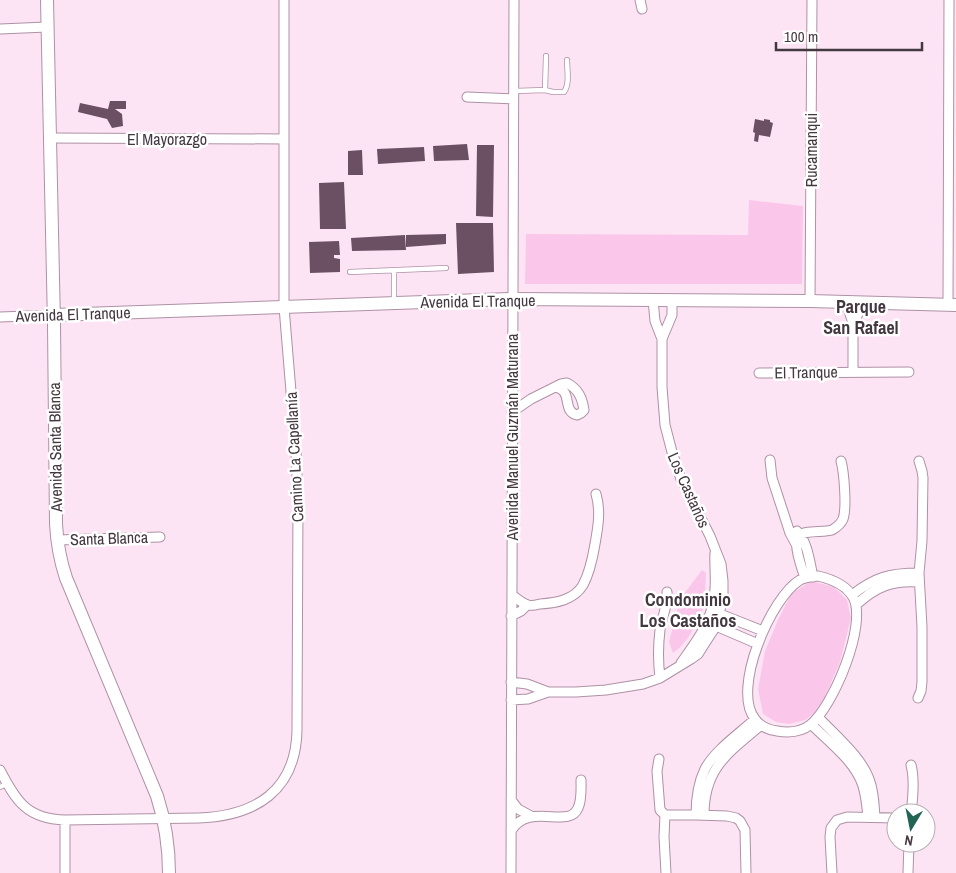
<svg xmlns="http://www.w3.org/2000/svg" width="956" height="873" viewBox="0 0 956 873" font-family="'Archivo Narrow',sans-serif">
  <style>
    .green { fill: #fac7ea }
    .building { fill: #6a5062 }
    .lines { fill: none; stroke-linecap: round; stroke-linejoin: round }
    .lane-casing { stroke: #ae91a5; stroke-width: 6 }
    .street-casing { stroke: #ae91a5; stroke-width: 11 }
    .secondary-casing { stroke: #ae91a5; stroke-width: 14 }
    .lane { stroke: #fff; stroke-width: 4.5 }
    .street { stroke: #fff; stroke-width: 9 }
    .secondary { stroke: #fff; stroke-width: 12 }
    .labels { text-anchor: middle; stroke-width: 5; stroke-linejoin: round; paint-order: stroke }
    .street-label { font-size: 16px; fill: #443840; stroke: #fff }
    .neighbourhood-label { font-size: 18px; font-weight: bold; fill: #443840; stroke: #fff }
  </style>
  <rect width="100%" height="100%" fill="#fde4f5"/>
  <path class="green" d="M749 200 803 206 802 284H525L526 234 748 235Z
    M702 570 706 573C705 584 706 597 703 608 698 623 686 645 673 653L669 642 680 599Z
    M811 581 834 587 847 600 851 618 840 662 824 699 814 713 805 720 789 724 776 722 763 714 758 689 765 651 778 620 791 594Z"/>
  <path class="building" d="M110 101H126V109H115L122 114 123 126 112 128 107 119 78 112 80 103 108 109Z
    M755 119 764 121V119L770 120V122L773 123 770 137 759 135 758 142 754 141 755 133 753 132Z
    M467 144 469 160 434 161 433 146Z
    M477 145H494L493 217 476 216Z
    M424 147 425 161 378 164 377 149Z
    M362 150 363 175H348V151Z
    M344 182 346 229H320L319 183Z
    M456 223H493L494 272 458 274Z
    M446 234V244L406 247V235Z
    M405 235 406 250 352 251 351 238Z
    M339 241 340 255H334V258L340 259V272L310 273 309 242Z"/>
  <g class="lines">
    <g class="lane-casing">
      <path id="lane" d="M545 90 546 56
        M514 91 545 90 553 92H564C570 84 567 70 567 60
        M394 271V302
        M350 272 446 268
        M0 787 7 784"/>
    </g>
    <g class="street-casing">
      <path id="street" d="M640 0 642 9
        M0 29 47 27
        M467 97 513 99
        M50 138 284 139
        M653 300 655 321 662 339
        M810 301 812 0
        M846 302 853 323V372
        M948 304 949 0
        M0 317 54 315
        M853 323 864 303
        M759 373 909 372
        M567 383C578 389 582 397 584 410L581 413 577 415C561 411 574 390 555 387L561 384Z
        M512 412 531 399 555 387
        M770 460 772 478 790 533 797 546
        M797 531C807 540 810 563 813 577
        M57 540 160 537
        M818 576C831 579 846 585 853 597 868 624 833 707 810 725 801 732 789 733 777 731 769 730 760 726 755 719 731 690 771 597 800 580 806 577 812 577 818 576Z
        M805 578C802 569 793 544 798 537 803 529 823 533 832 530 837 527 841 524 843 519 847 508 844 472 841 461
        M512 595C516 598 523 604 528 605 531 606 536 605 540 604 556 603 574 600 583 585 589 574 593 556 595 544 598 527 601 511 596 494
        M852 595C875 577 890 573 919 573
        M856 605C875 587 892 580 919 582
        M714 615 720 614 763 631
        M511 616 521 611 527 605
        M714 623 716 626 758 644
        M681 663C696 642 711 623 714 597 717 582 714 567 715 553
        M660 678C658 662 658 646 660 630 662 617 668 605 667 592
        M511 682 527 684 548 692H576L606 690 643 684 660 678 691 659 698 654 703 646 716 626 723 598V581L721 564 710 536 681 479 672 452 665 425 662 387V339L672 315V300
        M918 698 921 691 922 682V627L919 573 922 541 923 478 922 471 919 461
        M511 700 528 699 548 692
        M818 717C835 735 863 758 870 782 874 793 874 805 875 817
        M811 724C829 742 855 761 863 786 866 796 867 807 868 817
        M659 759 657 771 660 810 665 815 664 837 666 873
        M0 770C16 801 27 819 65 820L199 818C255 816 296 791 297 730L298 499 296 452 284 307V0
        M511 800 518 809 531 816
        M911 813C913 798 915 780 911 765
        M665 815H696L727 816 736 818 740 821 745 830 746 873
        M696 815C696 799 698 783 705 769 715 750 739 734 755 719
        M704 815C704 768 728 753 761 725
        M65 820V873
        M511 831C529 801 569 830 578 808 582 800 581 789 581 780
        M511 873 514 0
        M832 873 830 837 831 828 837 820 847 817 896 818
        M908 873 909 843"/>
    </g>
    <g class="secondary-casing">
      <path id="secondary" d="M47 0 54 324 56 524C57 543 60 560 66 578L157 796C165 821 169 846 169 873
        M54 315 513 299 810 301 956 305"/>
    </g>
    <use href="#lane" class="lane"/>
    <use href="#street" class="street"/>
    <use href="#secondary" class="secondary"/>
  </g>
  <g class="labels">
    <g class="street-label">
      <text x="167" y="145">El Mayorazgo</text>
      <text transform="translate(811 150) rotate(-90)" y="6">Rucamanqui</text>
      <text transform="translate(478 301) rotate(-1)" y="6">Avenida El Tranque</text>
      <text transform="translate(73 314) rotate(-2)" y="6">Avenida El Tranque</text>
      <text transform="translate(806 372) rotate(-1)" y="6">El Tranque</text>
      <text transform="translate(512 437) rotate(-90)" y="6">Avenida Manuel Guzmán Maturana</text>
      <text transform="translate(55 447) rotate(-91)" y="6">Avenida Santa Blanca</text>
      <text transform="translate(294 457) rotate(-93)" y="6">Camino La Capellanía</text>
      <text transform="translate(689 490) rotate(66)" y="6">Los Castaños</text>
      <text transform="translate(109 538) rotate(-2)" y="6">Santa Blanca</text>
    </g>
    <g class="neighbourhood-label">
      <text x="861" y="313">Parque<tspan x="861" dy="21">San Rafael</tspan></text>
      <text x="688" y="606">Condominio<tspan x="688" dy="21">Los Castaños</tspan></text>
    </g>
  </g>
  <g transform="translate(911 828) rotate(190)"><circle r="24" fill="#ffffff" stroke="#b4afb3"/>
  <path d="M0-4L9 19L0 12L-9 19Z" fill="#236555"/>
  <text y="-8" font-size="14" font-weight="bold" text-anchor="middle" fill="#443840">N</text>
  </g>
  <path d="M776 42v8h146v-8" fill="none" stroke="#443840" stroke-width="2.5"/>
  <text x="784" y="42" font-size="15" fill="#443840" stroke="#ffffff" stroke-width="4" paint-order="stroke">100 m</text>
</svg>
